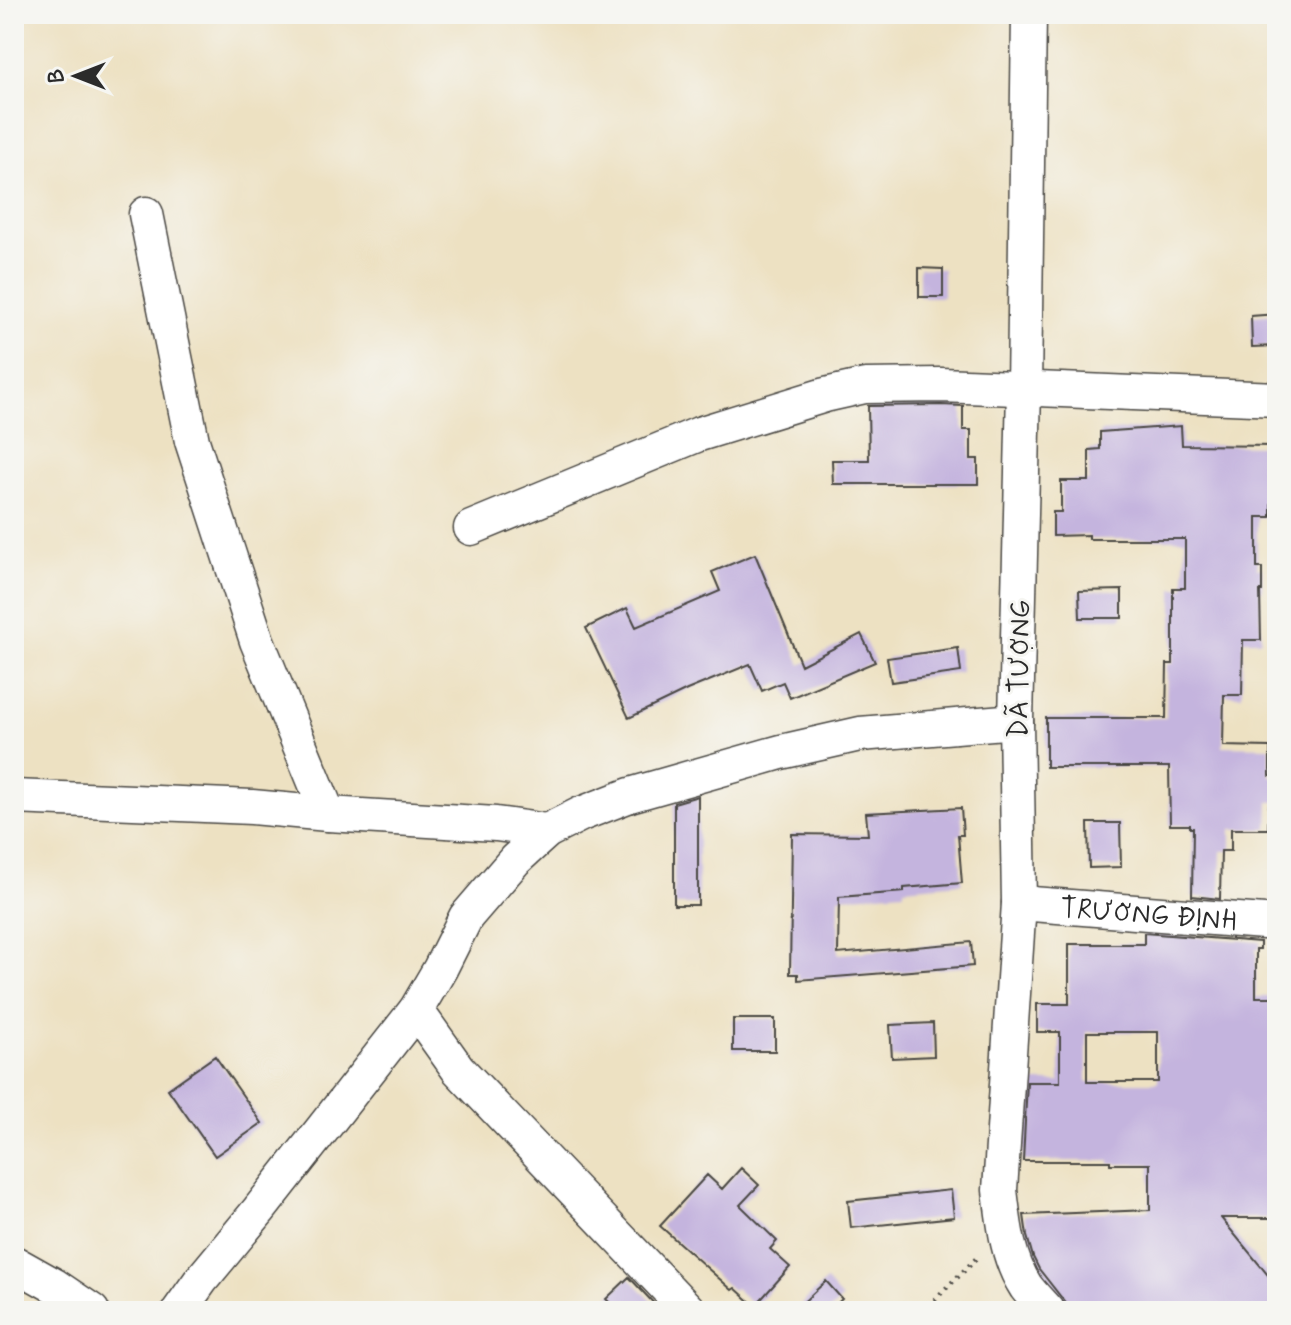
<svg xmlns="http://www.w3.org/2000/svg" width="1291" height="1325" viewBox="0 0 1291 1325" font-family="Mynerve,sans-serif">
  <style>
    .building { fill: #c4b4de; fill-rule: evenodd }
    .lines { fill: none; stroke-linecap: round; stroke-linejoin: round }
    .minor-casing { stroke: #484642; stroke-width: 37 }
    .path { stroke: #484642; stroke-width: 5; stroke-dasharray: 2 6; stroke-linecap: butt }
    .minor { stroke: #fff; stroke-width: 34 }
    .labels { text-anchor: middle; stroke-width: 6; stroke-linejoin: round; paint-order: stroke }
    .street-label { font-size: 28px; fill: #2b2b2b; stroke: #f6f6f2 }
  </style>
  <rect width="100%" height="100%" fill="#f6f6f2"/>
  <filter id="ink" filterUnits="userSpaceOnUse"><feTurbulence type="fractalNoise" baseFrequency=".0125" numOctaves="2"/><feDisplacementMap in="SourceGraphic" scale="16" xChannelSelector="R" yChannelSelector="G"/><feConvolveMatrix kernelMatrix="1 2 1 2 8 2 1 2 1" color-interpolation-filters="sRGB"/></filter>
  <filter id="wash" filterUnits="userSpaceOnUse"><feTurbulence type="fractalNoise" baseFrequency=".006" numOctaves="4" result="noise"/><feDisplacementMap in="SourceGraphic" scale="32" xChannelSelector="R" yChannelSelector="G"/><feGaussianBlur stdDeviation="1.8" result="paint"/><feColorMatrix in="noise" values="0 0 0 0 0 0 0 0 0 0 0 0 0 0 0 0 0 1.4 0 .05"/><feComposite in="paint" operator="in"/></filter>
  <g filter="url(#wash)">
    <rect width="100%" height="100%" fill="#ede1c2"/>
    <g id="blocks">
      <path class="building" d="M919 268 943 269V297H919Z
        M1277 314V346L1252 347 1251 316Z
        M941 405 963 406V430H971V459H978V484H833L832 460H869L868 406Z
        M1181 426 1182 445 1277 446V484L1271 483V517H1257V568H1262V591H1260L1261 640H1243L1242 695H1224L1223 746 1270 747V776L1276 777V802H1269L1268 829H1231V851H1221L1220 899 1192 896 1193 828H1190V825H1170L1169 767H1046V718H1166L1167 664H1173V588H1185V539H1089V535L1053 536V512H1061V481H1089V450L1100 449V432Z
        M755 554 801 665 861 634 875 662 790 698 783 682 762 691 750 664 687 690 629 718 586 628 627 608 636 627 720 591 712 572Z
        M1122 590V618H1080L1079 591Z
        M958 648 961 672 891 682 887 658Z
        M698 796V905H674V803Z
        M961 808 963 835H958L962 883 904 888V892L839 897 838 954 971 942 973 966 798 980V974H790L792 834 868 835 866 813Z
        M1088 823H1120L1121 867 1089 868Z
        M1144 933 1260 942V949H1256V997H1276L1277 1137H1275V1190H1277V1218H1221L1277 1286V1311H1072L1039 1269 1033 1257 1027 1236 1024 1215 1150 1210V1164H1110V1161H1023L1027 1082H1060V1032H1037V1004H1069V944H1144ZM1087 1032H1158V1082H1087Z
        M733 1019H775V1051H733Z
        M933 1023 934 1056 892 1058 890 1025Z
        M215 1056 262 1123 215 1156 168 1089Z
        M741 1168 759 1185 740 1205 777 1241 770 1249 790 1267 755 1306 735 1288 732 1290 660 1226 707 1175 722 1189Z
        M951 1190 954 1217 851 1228 848 1201Z
        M629 1277 661 1311H618L606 1299Z
        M826 1281 842 1299 829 1311H794Z"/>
    </g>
  </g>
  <g filter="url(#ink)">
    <use href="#blocks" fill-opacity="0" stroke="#484642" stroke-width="2"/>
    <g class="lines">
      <g class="minor-casing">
        <g id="minor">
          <path d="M1029 14 1024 389 1016 721 1019 903 1000 1190C1004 1223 1007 1258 1026 1287 1032 1295 1040 1303 1047 1311"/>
          <path d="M146 214 192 441 257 641 328 814"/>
          <path d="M471 528 699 434 825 395 865 386 941 385 1277 399"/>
          <path d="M14 797 252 807 328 814 496 824 547 831"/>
          <path id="s1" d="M1019 903 1277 923"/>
          <path d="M416 1010 458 1069 689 1311"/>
          <path d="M14 1263 55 1286 92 1311"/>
          <path d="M179 1311 201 1280 259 1210 416 1010 440 969 466 917 515 860 547 831 581 814 630 795 781 752 860 734 1016 721"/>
        </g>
      </g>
      <path class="path" d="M923 1311 979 1256"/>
      <use href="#minor" class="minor"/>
    </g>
  </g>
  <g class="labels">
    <g class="street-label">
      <text transform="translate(1018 669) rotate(-89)" y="10">DÃ TƯỢNG</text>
      <text dy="10" stroke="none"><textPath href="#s1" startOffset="130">TRƯƠNG ĐỊNH</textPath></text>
    </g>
  </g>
  <rect width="1291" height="1325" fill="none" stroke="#f6f6f2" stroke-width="48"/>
  <g transform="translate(76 76) rotate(270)" stroke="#f6f6f2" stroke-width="6" paint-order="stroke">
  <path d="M0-6L14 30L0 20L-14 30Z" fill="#2b2b2b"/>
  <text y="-12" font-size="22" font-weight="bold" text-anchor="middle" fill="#2b2b2b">B</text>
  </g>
</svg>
